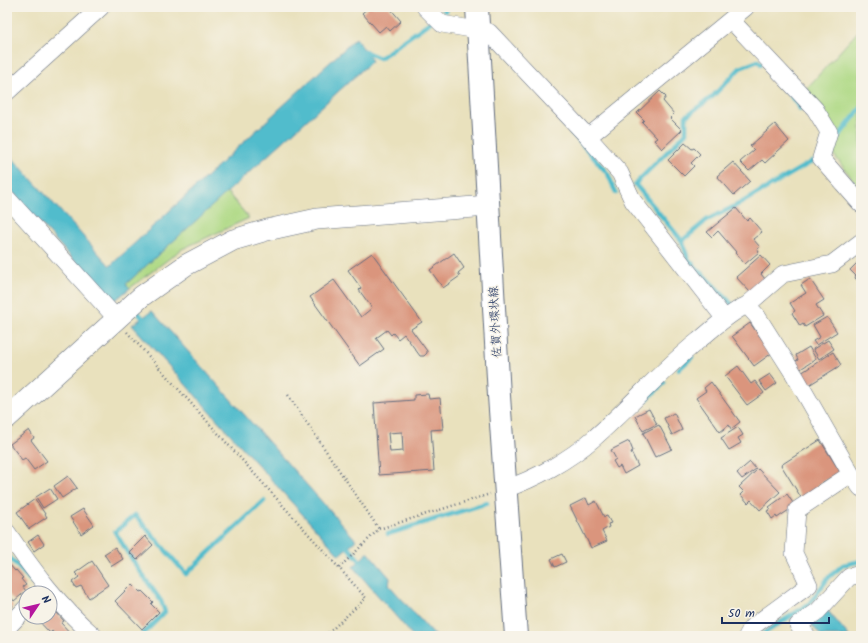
<svg xmlns="http://www.w3.org/2000/svg" width="868" height="643" viewBox="0 0 868 643" font-family="Kalam,'Klee One',sans-serif">
  <style>
    .green { fill: #aed984; stroke: #648471 }
    .water { fill: #51bccc; stroke: #367695 }
    .lines { fill: none; stroke-linecap: round; stroke-linejoin: round }
    .stream { stroke: #51bccc; stroke-width: 4.5 }
    .building { fill: #da957d; fill-rule: evenodd }
    .minor-casing { stroke: #636d7f; stroke-width: 18 }
    .tertiary-casing { stroke: #636d7f; stroke-width: 22 }
    .primary-casing { stroke: #636d7f; stroke-width: 24 }
    .path { stroke: #636d7f; stroke-width: 2.5; stroke-dasharray: 1 3; stroke-linecap: butt }
    .minor { stroke: #fff; stroke-width: 17 }
    .tertiary { stroke: #fff; stroke-width: 21 }
    .primary { stroke: #fff; stroke-width: 22 }
    .labels { text-anchor: middle; stroke-width: 3; stroke-linejoin: round; paint-order: stroke }
    .street-label { font-size: 12px; fill: #1b2f5e; stroke: #f7f3e8 }
  </style>
  <rect width="100%" height="100%" fill="#f7f3e8"/>
  <filter id="ink" filterUnits="userSpaceOnUse"><feTurbulence type="fractalNoise" baseFrequency=".025" numOctaves="2"/><feDisplacementMap in="SourceGraphic" scale="8" xChannelSelector="R" yChannelSelector="G"/><feConvolveMatrix kernelMatrix="1 2 1 2 8 2 1 2 1" color-interpolation-filters="sRGB"/></filter>
  <filter id="wash" filterUnits="userSpaceOnUse"><feTurbulence type="fractalNoise" baseFrequency=".012" numOctaves="4" result="noise"/><feDisplacementMap in="SourceGraphic" scale="16" xChannelSelector="R" yChannelSelector="G"/><feGaussianBlur stdDeviation="0.9" result="paint"/><feColorMatrix in="noise" values="0 0 0 0 0 0 0 0 0 0 0 0 0 0 0 0 0 1.4 0 .05"/><feComposite in="paint" operator="in"/></filter>
  <g filter="url(#wash)">
    <rect width="100%" height="100%" fill="#e9e1bd"/>
    <path class="green" d="M861 28V190L830 150 806 89Z
      M227 192 249 218 182 249 130 288 126 284Z"/>
    <path class="water" d="M356 38 372 61 126 284 130 288 112 303 7 186V152L110 266Z
      M152 311 356 540 339 555 132 325Z
      M368 552 390 578 389 585 435 636H413L353 567Z
      M828 611 849 636H821L811 624Z"/>
    <g class="lines">
      <path class="stream" d="M441 7 445 11 448 7
        M361 50 380 58 430 22
        M786 89 800 109
        M561 120 608 174 616 193
        M832 145 861 108
        M682 241 707 220 741 203 813 161
        M135 309 146 322
        M735 309 728 300 688 259 682 241 635 184 686 133V116L712 97 740 68 758 61 761 64
        M679 369 692 357
        M646 400 664 383
        M388 534 487 503
        M344 543 362 563
        M7 555 35 585
        M141 636 165 612 161 601 137 567 115 532 135 515 186 574 264 501
        M761 636 763 634 809 604 829 577 843 565 861 561"/>
    </g>
    <g id="blocks">
      <path class="building" d="M369 7H389L401 21 390 31 386 26 379 32 362 13Z
        M660 91 666 97 663 101 674 114 670 118 682 130 662 149 654 140 657 138 642 122 644 120 637 113Z
        M775 124 789 141 765 163 762 160 749 171 740 162 754 150 750 146Z
        M685 143 692 149 694 148 700 154 691 163 694 166 684 176 668 160Z
        M733 162 750 181 734 195 717 176Z
        M736 208 747 221 750 218 762 232 753 239 760 247 757 249 759 252 745 264 735 253 736 252 718 231 712 237 707 232Z
        M372 253 422 322 411 329 427 351V353L424 356H420L404 334 398 339 393 333 391 335 387 330 376 338 384 349 360 366 310 297 334 280 361 317 372 308 359 290 361 288 348 270Z
        M454 253 464 268 458 273 460 276 443 288 430 270Z
        M761 255 770 265 761 274 765 279 750 292 736 277Z
        M861 259V284L855 278 856 276 850 270Z
        M810 279 824 300 816 305 823 316 805 327 803 324 800 326 792 313 795 311 790 303 806 293 801 285Z
        M827 317 837 332 816 345 813 341 820 337 813 325Z
        M750 323 772 353 754 366 732 336Z
        M828 340 834 349 819 359 813 349Z
        M809 347 816 359 799 370 793 362 798 360 796 355Z
        M833 352 841 365 809 385 801 373Z
        M738 366 751 384 755 381 764 393 747 405 725 376Z
        M770 374 777 383 766 391 759 381Z
        M711 382 740 422 731 429 729 425 720 432 696 398 706 391 704 388Z
        M428 394 429 399 440 398 443 429 431 430 434 471 379 475 374 403 414 400V395ZM402 432 403 451 390 452 388 433Z
        M649 409 657 424 643 431 635 416Z
        M674 413 682 430 672 435 664 418Z
        M659 425 672 449 655 457 643 433Z
        M738 427 743 435 738 438 741 443 729 450 721 438Z
        M29 430 34 438 31 440 47 461 34 470 25 458 22 460 10 444Z
        M820 440 840 472 818 485 819 487 802 499 781 465Z
        M629 441 633 451 631 452 638 466 624 474 620 466 617 468 613 461 616 459 611 450Z
        M750 462 756 469 742 479 737 473Z
        M758 469 780 492 760 510 751 500 748 503 741 495 744 492 739 487Z
        M68 476 77 488 62 498 54 486Z
        M50 488 57 499 43 508 36 497Z
        M787 494 795 506 777 518 776 516 772 519 767 511 771 509 769 507Z
        M586 498 589 505 596 501 604 517 607 516 611 523 608 524 609 527 602 531 607 541 591 548 570 506Z
        M35 499 47 517 29 529 17 512Z
        M83 509 94 525 81 534 70 517Z
        M38 535 44 544 34 551 28 542Z
        M145 536 153 545 137 560 129 552Z
        M115 547 123 559 112 566 104 554Z
        M562 554 566 562 555 567 551 559Z
        M92 561 108 585 89 598 81 586 76 588 72 582 79 577 75 573Z
        M8 563 15 571 16 570 23 578 21 579 26 585 23 587 26 591 14 601 7 592V564Z
        M132 584 140 592 142 591 153 602 151 604 159 612 142 629 115 601Z
        M7 599 13 606 7 612Z
        M50 605 64 621 61 623 73 636H56L52 631 50 633 36 618 31 622 26 617H50Z"/>
    </g>
  </g>
  <g filter="url(#ink)">
    <use href="#blocks" fill-opacity="0" stroke="#636d7f" stroke-width="1"/>
    <g class="lines">
      <g class="minor-casing">
        <path id="minor" d="M425 7 442 24 489 32 588 137 620 173 633 201 725 319
          M731 20 815 109 829 132 821 158 861 204
          M7 92 101 7
          M588 137 746 7
          M7 198 117 319
          M747 305 757 316 795 376 851 474 861 488
          M505 489C535 479 569 460 593 439 629 408 660 371 698 341 713 329 729 313 747 305L783 274 832 264 861 242
          M7 532C32 569 60 607 94 636
          M7 628 26 608
          M747 636 752 627 809 585 794 553 797 510 851 474
          M807 636 798 625 818 611 849 577 861 574"/>
      </g>
      <g class="tertiary-casing">
        <path id="tertiary" d="M7 418 142 296 186 265 233 240 267 230 317 219 488 206"/>
      </g>
      <g class="primary-casing">
        <path id="primary" d="M477 7 499 396 516 636"/>
      </g>
      <path class="path" d="M127 332 366 598 325 636
        M288 395 379 529
        M339 568 379 529 490 494"/>
      <use href="#minor" class="minor"/>
      <use href="#tertiary" class="tertiary"/>
      <use href="#primary" class="primary"/>
    </g>
  </g>
  <g class="labels">
    <g class="street-label">
      <text transform="translate(495 322) rotate(-93)" y="4">佐賀外環状線</text>
    </g>
  </g>
  <rect width="868" height="643" fill="none" stroke="#f7f3e8" stroke-width="24"/>
  <g transform="translate(38 605) rotate(55)"><circle r="19" fill="#f7f3e8" stroke="#9fa5b1"/>
  <path d="M0-3L7 15L0 10L-7 15Z" fill="#b5179e"/>
  <text y="-6" font-size="11" font-weight="bold" text-anchor="middle" fill="#1b2f5e">N</text>
  </g>
  <path d="M722 617v6h107v-6" fill="none" stroke="#1b2f5e" stroke-width="2"/>
  <text x="728" y="617" font-size="12" fill="#1b2f5e" stroke="#f7f3e8" stroke-width="3" paint-order="stroke">50 m</text>
</svg>
